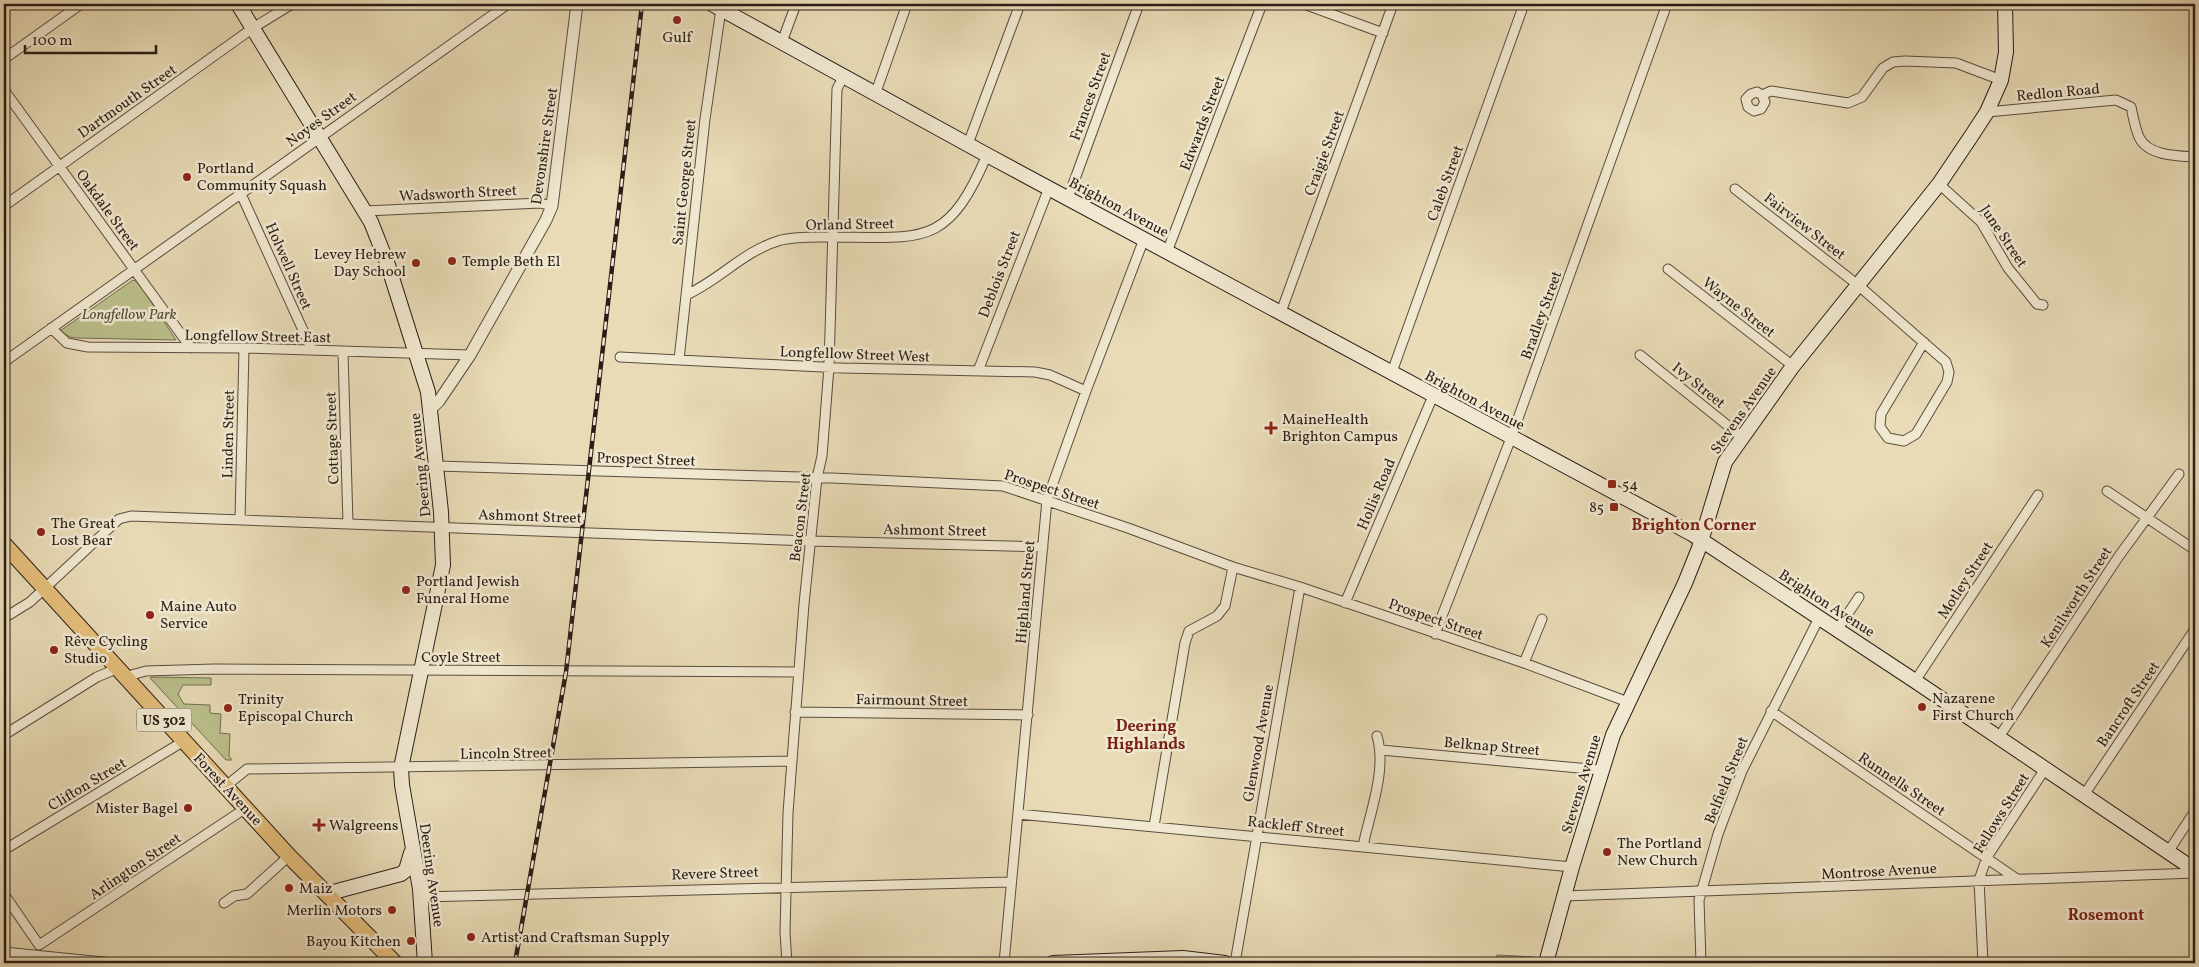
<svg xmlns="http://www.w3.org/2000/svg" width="2199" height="967" viewBox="0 0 2199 967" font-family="Vollkorn,serif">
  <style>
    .green { fill: #babf8b; stroke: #726e51 }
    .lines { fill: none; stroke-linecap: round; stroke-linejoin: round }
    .minor-casing { stroke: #5a4c3f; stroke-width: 11 }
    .tertiary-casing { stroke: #5a4c3f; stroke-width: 13 }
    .secondary-casing { stroke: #2a1d17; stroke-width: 16 }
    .trunk-casing { stroke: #2a1d17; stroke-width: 17 }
    .minor { stroke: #f0e8d0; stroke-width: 9 }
    .tertiary { stroke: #f0e8d0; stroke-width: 11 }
    .secondary { stroke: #f0e8d0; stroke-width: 14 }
    .trunk { stroke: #e4be7b; stroke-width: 15 }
    .rail-casing { stroke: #2a1d17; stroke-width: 4.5 }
    .rail { stroke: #f0e8d0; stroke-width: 2.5; stroke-dasharray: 8; stroke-linecap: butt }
    .poi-dot { fill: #8f2418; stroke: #f0e8d0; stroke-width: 2 }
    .labels { text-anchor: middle; stroke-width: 5; stroke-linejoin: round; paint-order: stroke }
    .shield { fill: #f0e8d0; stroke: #655a4e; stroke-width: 1 }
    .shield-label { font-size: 14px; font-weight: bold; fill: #2a1d17 }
    .poi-label { font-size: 15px; fill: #2a1d17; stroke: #f0e8d0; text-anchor: start }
    .street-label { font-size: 15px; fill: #2a1d17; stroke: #f0e8d0 }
    .park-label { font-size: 15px; font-style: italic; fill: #554e3a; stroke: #f0e8d0 }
    .neighbourhood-label { font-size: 16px; font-weight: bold; fill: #7a1f14; stroke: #f0e8d0 }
  </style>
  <rect width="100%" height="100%" fill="#e8dbb6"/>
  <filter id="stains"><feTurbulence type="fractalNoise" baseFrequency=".004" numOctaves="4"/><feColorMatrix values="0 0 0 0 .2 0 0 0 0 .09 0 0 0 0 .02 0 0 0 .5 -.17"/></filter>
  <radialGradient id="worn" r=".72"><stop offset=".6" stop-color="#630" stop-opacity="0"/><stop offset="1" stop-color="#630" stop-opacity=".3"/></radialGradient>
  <path class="green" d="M133 280 138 282 176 340 77 338 70 337 60 331Z
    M151 677 211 678V685H183L178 694 184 704 210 705V713L221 714 220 733 230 734 229 756 232 760H226L150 678Z
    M1497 955 1534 957 1532 963H1495Z"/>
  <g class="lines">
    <g class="minor-casing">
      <path id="minor" d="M1304 4 1383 33
        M782 42 796 4
        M4 59 81 4
        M4 90 191 348
        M876 92 907 4
        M1762 95 1765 102 1761 109 1754 111 1748 107 1746 99 1751 94 1757 92 1762 95 1771 91 1848 103 1862 97 1883 68 1893 62 1905 61 1956 63 2001 80
        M1987 112 2116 100 2131 107C2133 116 2135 128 2139 137 2148 156 2177 156 2195 157
        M968 144 1020 4
        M1939 184 1981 222 2008 268 2037 304 2043 305
        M1735 189 1858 285 1946 362 1949 372 1947 382 1916 434 1904 441 1888 438 1880 427 1881 414 1924 342
        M241 194 312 350
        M1068 198 1139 4
        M4 206 253 28 292 4
        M365 211 540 203 552 206
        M1167 252 1262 4
        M1668 269 1793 366
        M686 295C720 280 743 251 781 240 798 236 817 237 835 237 925 238 948 246 987 155
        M1281 312 1393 4
        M51 328 67 343 88 347 244 348 470 355
        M343 352 348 523
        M1640 355 1742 437
        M620 357 842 368 1035 372 1050 375 1086 391
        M679 360 705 119 721 9
        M4 362 508 4
        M978 371 1049 188
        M1392 372 1524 4
        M437 466 832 478 1003 486 1128 528 1233 567 1300 587 1524 663 1628 702
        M2107 491 2195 550
        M240 520 244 348
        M1345 603 1433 396
        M4 618 30 602 119 519 131 516 810 541 1043 547
        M1837 630 1859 597
        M1435 634 1511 438 1667 4
        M1524 663 1542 619
        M124 677 146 671 214 669 798 672
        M1915 681 2038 495
        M1771 711 2017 879
        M795 712 1028 715
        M4 735 97 677 116 669
        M1999 737 2119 556 2179 474
        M1381 750 1601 770
        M226 786 247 769 792 761
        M2084 795 2195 629
        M1018 814 1572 867
        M1154 826 1185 643 1189 631 1217 616 1225 606 1233 567
        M1363 846C1370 812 1387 770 1377 736
        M4 850 184 741
        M2168 852 2195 811
        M4 894 39 945
        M1564 896 2195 873
        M421 897 1010 882
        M224 903 234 896 247 894 289 856
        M39 945 246 808
        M4 952 113 963
        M787 963 785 932 788 813 804 604 817 478 822 456 829 367 837 89 844 75
        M1004 963 1047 500 1086 391 1144 239
        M1235 963 1300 587
        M1701 963 1699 900 1718 834 1742 771 1819 618
        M1983 963 1979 880 1987 857 2045 769"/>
    </g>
    <g class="tertiary-casing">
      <path id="tertiary" d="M431 409 439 401 470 355 546 220 552 206 577 4"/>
    </g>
    <g class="secondary-casing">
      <path id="secondary" d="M238 4 371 222 388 265 428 392 441 512 443 565 401 768 402 785 420 889 425 963
        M712 4 987 155 1692 534 1915 681 2195 870
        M326 894 401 874 406 870 411 853
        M1053 963 1183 958 1225 963
        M1546 963 1572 867 1613 735 1685 583 1699 548 1725 462 1793 366 1939 184 1972 135 1987 112 2001 80 2006 52 2005 4"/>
    </g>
    <g class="trunk-casing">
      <path id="trunk" d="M4 544 289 856 395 963"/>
    </g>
    <use href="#minor" class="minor"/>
    <use href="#tertiary" class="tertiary"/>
    <use href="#secondary" class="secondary"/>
    <use href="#trunk" class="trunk"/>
    <g class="rail-casing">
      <path id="rail" d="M515 963 566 672 642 4"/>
    </g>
    <use href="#rail" class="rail"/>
  </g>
  <g class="poi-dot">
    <circle cx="677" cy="20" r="5"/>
    <circle cx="187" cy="177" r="5"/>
    <circle cx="452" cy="261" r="5"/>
    <circle cx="416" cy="263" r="5"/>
    <path d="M1268.5 420.5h5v5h5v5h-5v5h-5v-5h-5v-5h5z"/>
    <rect x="1607" y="479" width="10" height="10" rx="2.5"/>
    <rect x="1609" y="502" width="10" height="10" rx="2.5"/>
    <circle cx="41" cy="532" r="5"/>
    <circle cx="406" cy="590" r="5"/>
    <circle cx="150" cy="615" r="5"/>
    <circle cx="54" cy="650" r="5"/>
    <circle cx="1922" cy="707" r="5"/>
    <circle cx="228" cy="708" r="5"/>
    <circle cx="188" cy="808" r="5"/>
    <path d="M316.5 817.5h5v5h5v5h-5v5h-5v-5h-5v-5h5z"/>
    <circle cx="1607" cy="852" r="5"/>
    <circle cx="289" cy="888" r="5"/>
    <circle cx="392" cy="910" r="5"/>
    <circle cx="471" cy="937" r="5"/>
    <circle cx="411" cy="941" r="5"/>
  </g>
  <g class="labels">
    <rect class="shield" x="136.5" y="708.5" width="55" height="23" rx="4"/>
    <g class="shield-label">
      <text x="164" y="725">US 302</text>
    </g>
    <g class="poi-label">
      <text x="677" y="42" text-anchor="middle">Gulf</text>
      <text x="197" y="173">Portland<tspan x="197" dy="17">Community Squash</tspan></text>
      <text x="406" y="259" text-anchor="end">Levey Hebrew<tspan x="406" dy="17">Day School</tspan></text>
      <text x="462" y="266">Temple Beth El</text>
      <text x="1282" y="424">MaineHealth<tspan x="1282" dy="17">Brighton Campus</tspan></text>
      <text x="1622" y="489">54</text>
      <text x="1604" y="512" text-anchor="end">85</text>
      <text x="51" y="528">The Great<tspan x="51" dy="17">Lost Bear</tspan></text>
      <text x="416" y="586">Portland Jewish<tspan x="416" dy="17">Funeral Home</tspan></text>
      <text x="160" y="611">Maine Auto<tspan x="160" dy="17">Service</tspan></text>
      <text x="64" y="646">Rêve Cycling<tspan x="64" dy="17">Studio</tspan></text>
      <text x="1932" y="703">Nazarene<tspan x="1932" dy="17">First Church</tspan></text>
      <text x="238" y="704">Trinity<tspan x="238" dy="17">Episcopal Church</tspan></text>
      <text x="178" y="813" text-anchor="end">Mister Bagel</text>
      <text x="329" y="830">Walgreens</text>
      <text x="1617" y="848">The Portland<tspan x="1617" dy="17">New Church</tspan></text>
      <text x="299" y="893">Maiz</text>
      <text x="382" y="915" text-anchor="end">Merlin Motors</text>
      <text x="481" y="942">Artist and Craftsman Supply</text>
      <text x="401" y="946" text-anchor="end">Bayou Kitchen</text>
    </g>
    <g class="street-label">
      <text transform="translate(2058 92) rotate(-5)" y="5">Redlon Road</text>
      <text transform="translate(1090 96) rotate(-70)" y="5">Frances Street</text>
      <text transform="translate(127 101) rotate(-35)" y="5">Dartmouth Street</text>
      <text transform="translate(321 119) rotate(-36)" y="5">Noyes Street</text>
      <text transform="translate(1202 123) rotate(-69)" y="5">Edwards Street</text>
      <text transform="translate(544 146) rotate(-82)" y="5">Devonshire Street</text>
      <text transform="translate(1324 153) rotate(-70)" y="5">Craigie Street</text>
      <text transform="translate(684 182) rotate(-84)" y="5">Saint George Street</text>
      <text transform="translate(1445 183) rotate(-70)" y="5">Caleb Street</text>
      <text transform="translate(458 193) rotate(-3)" y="5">Wadsworth Street</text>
      <text transform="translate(1119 207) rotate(28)" y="5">Brighton Avenue</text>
      <text transform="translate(108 210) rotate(54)" y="5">Oakdale Street</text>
      <text transform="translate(850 224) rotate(-1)" y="5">Orland Street</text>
      <text transform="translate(1805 226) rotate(38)" y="5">Fairview Street</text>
      <text transform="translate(2004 236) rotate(56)" y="5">June Street</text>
      <text transform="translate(289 266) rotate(66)" y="5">Holwell Street</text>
      <text transform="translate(999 274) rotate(-69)" y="5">Deblois Street</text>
      <text transform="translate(1739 307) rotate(38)" y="5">Wayne Street</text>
      <text transform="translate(1541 315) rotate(-70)" y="5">Bradley Street</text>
      <text transform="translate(258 336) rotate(1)" y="5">Longfellow Street East</text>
      <text transform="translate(855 354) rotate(2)" y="5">Longfellow Street West</text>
      <text transform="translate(1699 385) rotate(39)" y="5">Ivy Street</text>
      <text transform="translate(1475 400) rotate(28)" y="5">Brighton Avenue</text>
      <text transform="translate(1743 410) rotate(-55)" y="5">Stevens Avenue</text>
      <text transform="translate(228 434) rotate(-89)" y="5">Linden Street</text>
      <text transform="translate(332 438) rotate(-92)" y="5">Cottage Street</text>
      <text transform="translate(646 459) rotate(2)" y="5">Prospect Street</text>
      <text transform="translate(420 465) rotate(-96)" y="5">Deering Avenue</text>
      <text transform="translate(1052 489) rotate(18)" y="5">Prospect Street</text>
      <text transform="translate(1376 494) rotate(-67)" y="5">Hollis Road</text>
      <text transform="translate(530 516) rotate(2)" y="5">Ashmont Street</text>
      <text transform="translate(800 517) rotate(-83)" y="5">Beacon Street</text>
      <text transform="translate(935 530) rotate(1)" y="5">Ashmont Street</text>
      <text transform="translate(1965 580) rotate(-57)" y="5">Motley Street</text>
      <text transform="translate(1025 592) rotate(-85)" y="5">Highland Street</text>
      <text transform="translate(2076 597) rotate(-57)" y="5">Kenilworth Street</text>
      <text transform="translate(1827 603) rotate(33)" y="5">Brighton Avenue</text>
      <text transform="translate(1436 619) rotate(19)" y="5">Prospect Street</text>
      <text x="461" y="662">Coyle Street</text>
      <text transform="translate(912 700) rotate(1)" y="5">Fairmount Street</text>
      <text transform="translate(2128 704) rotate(-56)" y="5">Bancroft Street</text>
      <text transform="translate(1258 743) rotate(-80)" y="5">Glenwood Avenue</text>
      <text transform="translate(1492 746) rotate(5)" y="5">Belknap Street</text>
      <text transform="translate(506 753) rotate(-1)" y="5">Lincoln Street</text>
      <text transform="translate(1726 780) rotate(-68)" y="5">Belfield Street</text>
      <text transform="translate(87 784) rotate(-31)" y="5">Clifton Street</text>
      <text transform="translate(1581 784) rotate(-73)" y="5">Stevens Avenue</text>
      <text transform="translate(1902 784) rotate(34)" y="5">Runnells Street</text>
      <text transform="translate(228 789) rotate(47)" y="5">Forest Avenue</text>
      <text transform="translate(2001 813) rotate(-58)" y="5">Fellows Street</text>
      <text transform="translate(1296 826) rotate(6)" y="5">Rackleff Street</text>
      <text transform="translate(135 866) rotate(-34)" y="5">Arlington Street</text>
      <text transform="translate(1879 871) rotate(-3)" y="5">Montrose Avenue</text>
      <text transform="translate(715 873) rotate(-2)" y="5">Revere Street</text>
      <text transform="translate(432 875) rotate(82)" y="5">Deering Avenue</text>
    </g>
    <g class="park-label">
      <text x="129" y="319">Longfellow Park</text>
    </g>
    <g class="neighbourhood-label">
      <text x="1694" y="530">Brighton Corner</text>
      <text x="1146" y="731">Deering<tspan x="1146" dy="18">Highlands</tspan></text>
      <text x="2106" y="920">Rosemont</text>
    </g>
  </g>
  <rect width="2199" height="967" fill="none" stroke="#e8dbb6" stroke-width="20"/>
  <rect x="5" y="5" width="2189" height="957" fill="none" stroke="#2a1d17" stroke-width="2.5"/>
  <rect x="10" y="10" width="2179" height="947" fill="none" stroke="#2a1d17"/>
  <path d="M25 45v8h131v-8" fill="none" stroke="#2a1d17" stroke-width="2.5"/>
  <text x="32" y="45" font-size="15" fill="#2a1d17" stroke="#f0e8d0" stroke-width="4" paint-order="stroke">100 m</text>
  <rect width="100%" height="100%" filter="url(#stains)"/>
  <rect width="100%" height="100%" fill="url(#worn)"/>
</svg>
